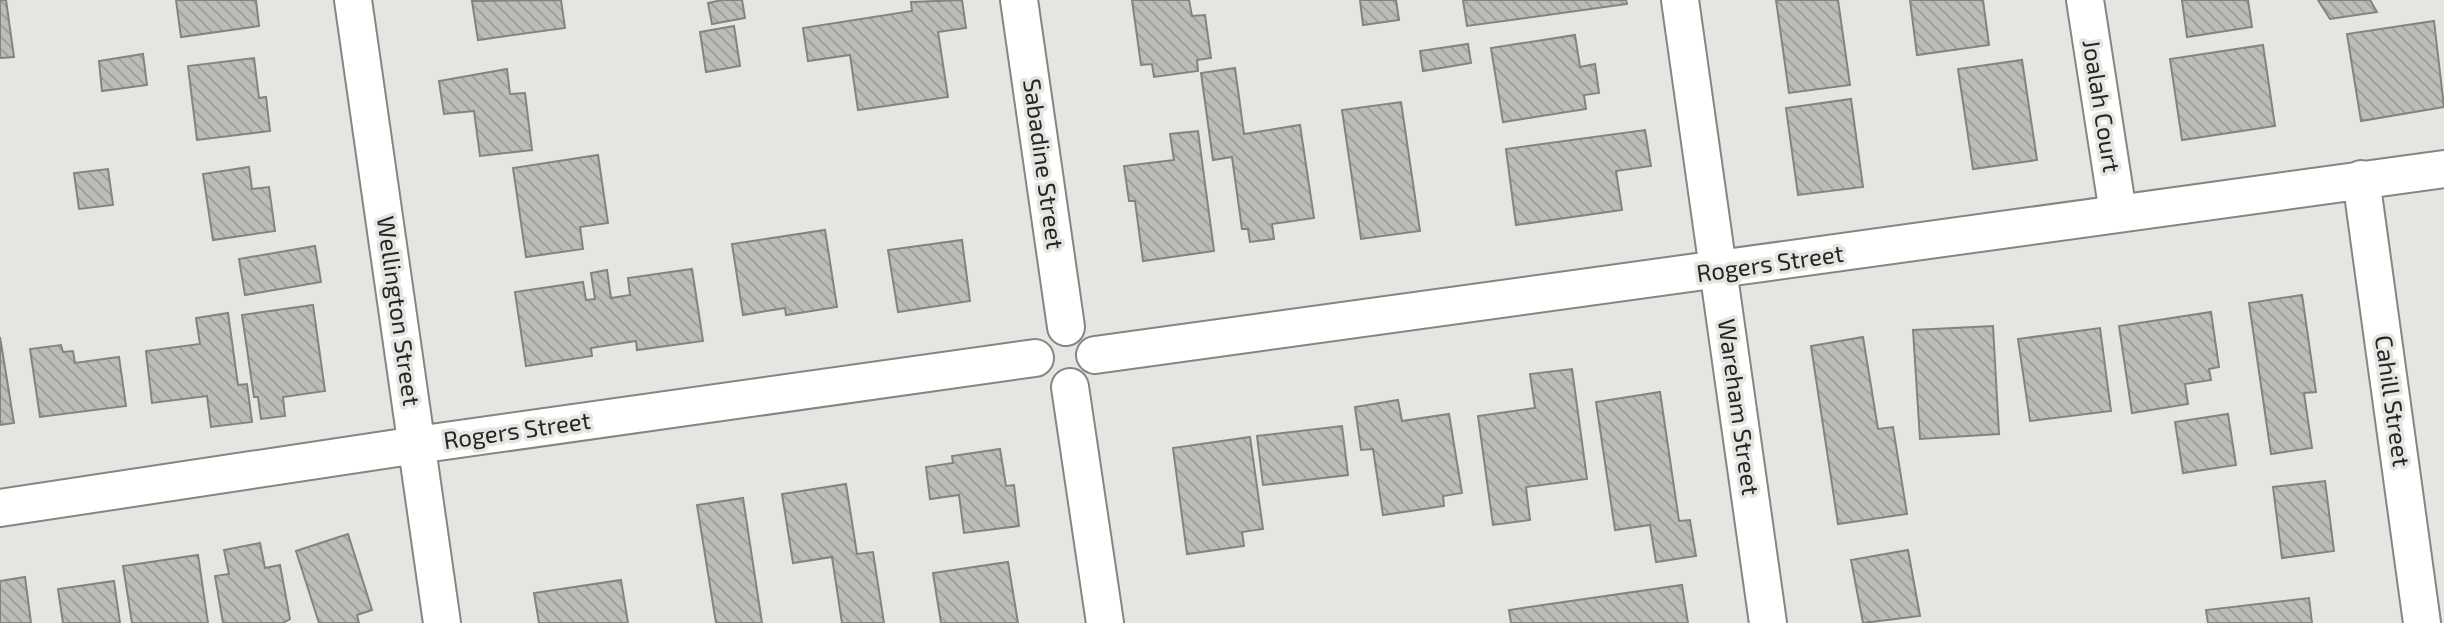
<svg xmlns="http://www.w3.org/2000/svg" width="2444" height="623" viewBox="0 0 2444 623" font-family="'Exo 2',sans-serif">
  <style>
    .building { fill: url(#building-back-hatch); stroke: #83837f; stroke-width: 2 }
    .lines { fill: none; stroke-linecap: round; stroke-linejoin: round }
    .minor-casing { stroke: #858582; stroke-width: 40 }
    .minor { stroke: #fff; stroke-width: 36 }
    .labels { text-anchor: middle; stroke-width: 7; stroke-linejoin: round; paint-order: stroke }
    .street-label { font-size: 24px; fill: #252524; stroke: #e5e5e1 }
  </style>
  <defs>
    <pattern id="building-back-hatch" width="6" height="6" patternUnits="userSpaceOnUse" patternTransform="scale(2)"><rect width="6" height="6" fill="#bdbcb9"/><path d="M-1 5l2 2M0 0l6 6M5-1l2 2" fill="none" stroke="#a2a19f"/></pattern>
  </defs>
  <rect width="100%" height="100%" fill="#e5e5e1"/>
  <path class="building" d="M0 0H6L14 57 0 58Z
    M176 0H256L259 26 181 37Z
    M561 0 565 28 478 40 472 1Z
    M722 0H742L745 18 712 24 708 3Z
    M962 0 966 28 938 32 948 97 858 110 850 55 808 61 803 28 912 11 911 2Z
    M1132 0H1189L1192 16 1205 15 1211 58 1197 60 1198 71 1154 77 1152 64 1141 65Z
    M1360 0H1396L1399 20 1363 25Z
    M1463 0H1626L1627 4 1467 26Z
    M1776 0H1838L1850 85 1789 93Z
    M1910 0H1983L1989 45 1917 55Z
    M2182 0H2248L2252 27 2187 37Z
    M2318 0H2370L2377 12 2330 19Z
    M2434 21 2444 107 2361 121 2347 34Z
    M734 26 740 66 706 72 700 32Z
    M1575 35 1580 67 1595 64 1599 93 1584 95 1586 109 1503 122 1491 48Z
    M1468 44 1471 63 1423 71 1420 51Z
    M2263 45 2275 126 2182 140 2170 59Z
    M143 54 147 85 102 91 99 61Z
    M254 58 259 98 266 97 270 131 197 140 188 66Z
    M2022 60 2037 160 1973 169 1958 69Z
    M1235 68 1244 134 1300 125 1314 218 1272 224 1274 239 1250 242 1248 229H1242L1232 157 1213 160 1201 73Z
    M507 69 510 94 525 93 532 150 480 156 474 111 444 114 439 81Z
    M1851 99 1863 187 1798 195 1786 108Z
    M1401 102 1420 231 1361 239 1342 110Z
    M1645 130 1651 166 1616 171 1622 210 1516 225 1506 149Z
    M1198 131 1214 251 1143 261 1135 201H1129L1124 166 1174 160 1170 134Z
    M598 155 608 223 580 227 583 249 526 257 513 168Z
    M249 167 252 189 269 187 275 231 213 240 203 174Z
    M108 169 113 205 79 209 74 173Z
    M825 230 837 307 786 315 785 308 743 315 732 244Z
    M962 240 970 301 898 312 888 250Z
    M315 246 321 282 245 295 239 259Z
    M692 269 703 341 637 350 636 341 591 348 592 356 526 366 515 292 583 282 586 300 595 299 591 273 607 270 611 298 630 295 628 278Z
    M2302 295 2316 392 2304 393 2312 448 2271 454 2249 303Z
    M313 305 325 391 283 397 285 416 261 419 258 397H254L242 315Z
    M2211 312 2219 367 2209 369 2211 380 2185 384 2188 404 2132 413 2119 326Z
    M228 313 238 385 247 384 252 422 211 427 207 396 152 403 146 351 200 344 196 318Z
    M1993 326 1999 434 1920 439 1913 330Z
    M2100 328 2111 411 2030 421 2018 339Z
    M0 337 14 423 0 425Z
    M1863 337 1878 429 1893 427 1907 514 1838 524 1811 346Z
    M61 345 63 352 73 351 75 363 119 357 126 406 40 417 30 349Z
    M1572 369 1587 479 1526 487 1530 520 1493 525 1478 416 1535 408 1530 374Z
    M1660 392 1679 521 1690 520 1696 556 1656 562 1650 525 1615 530 1596 402Z
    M1398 400 1402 421 1449 414 1462 493 1443 496 1444 506 1383 515 1373 449 1361 450 1355 407Z
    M2228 414 2236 465 2183 473 2175 422Z
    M1342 426 1348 475 1263 485 1257 436Z
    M1250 437 1263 529 1242 532 1244 546 1187 554 1173 448Z
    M1000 449 1006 486 1014 485 1019 526 964 533 959 495 930 499 926 467 953 463 952 456Z
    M2325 481 2334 551 2282 558 2273 487Z
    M846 484 857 554 873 552 884 623H842L832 557 793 563 782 494Z
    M743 498 762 623H716L697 505Z
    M348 534 372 610 357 615 359 623H319L296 551Z
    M260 543 265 568 280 565 290 619 283 623H223L215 576 229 574 224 550Z
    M1908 550 1920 616 1863 623 1851 560Z
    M198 555 208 623H132L123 566Z
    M1008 562 1018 623H941L933 573Z
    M25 577 31 623H0V581Z
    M621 580 628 623H539L534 593Z
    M114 581 120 623H63L58 589Z
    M1682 585 1688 623H1511L1509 610Z
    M2309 598 2312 623H2208L2206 610Z"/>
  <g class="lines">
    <g class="minor-casing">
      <path id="minor" d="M353 0 442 623
        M1019 0 1066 327
        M1680 0 1768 623
        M2085 0 2118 213
        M2361 179 2422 623
        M1095 355 2444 169
        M1070 387 1105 623
        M0 508 417 445 1035 358"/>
    </g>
    <use href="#minor" class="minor"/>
  </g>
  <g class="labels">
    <g class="street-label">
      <text transform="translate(2101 106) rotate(81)" y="8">Joalah Court</text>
      <text transform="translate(1043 164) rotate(82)" y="8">Sabadine Street</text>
      <text transform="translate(1770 264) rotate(-8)" y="8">Rogers Street</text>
      <text transform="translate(398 311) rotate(82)" y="8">Wellington Street</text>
      <text transform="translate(2392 401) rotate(82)" y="8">Cahill Street</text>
      <text transform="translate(1738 407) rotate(82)" y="8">Wareham Street</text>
      <text transform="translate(517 431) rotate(-8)" y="8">Rogers Street</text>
    </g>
  </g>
</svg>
